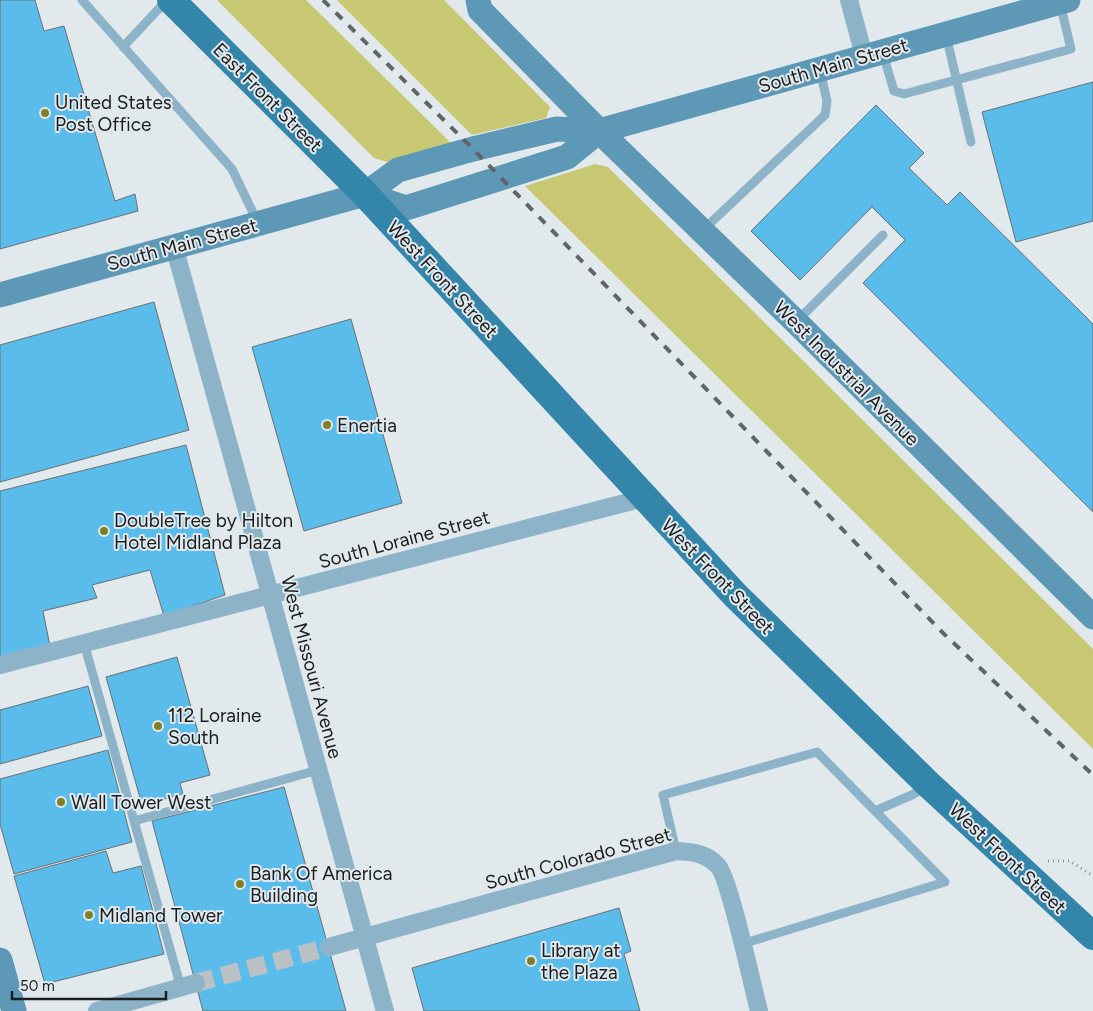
<svg xmlns="http://www.w3.org/2000/svg" width="1093" height="1011" viewBox="0 0 1093 1011" font-family="Figtree,sans-serif">
  <style>
    .green { fill: #c8c873 }
    .building { fill: #5abcea; stroke: #6a7074 }
    .lines { fill: none; stroke-linecap: round; stroke-linejoin: round }
    .street-tunnel { stroke: #bac0c3; stroke-width: 18; stroke-dasharray: 18 9; stroke-linecap: butt }
    .path { stroke: #8a8f92; stroke-width: 3; stroke-dasharray: 1 4; stroke-linecap: butt }
    .lane { stroke: #8db3c8; stroke-width: 9 }
    .street { stroke: #8db3c8; stroke-width: 18 }
    .secondary { stroke: #5d99b7; stroke-width: 25 }
    .primary { stroke: #3386aa; stroke-width: 28 }
    .rail { stroke: #606466; stroke-width: 4; stroke-dasharray: 9 9; stroke-linecap: butt }
    .poi-dot { fill: #807f27; stroke: #e2e9ed; stroke-width: 2 }
    .labels { text-anchor: middle; stroke-width: 4; stroke-linejoin: round; paint-order: stroke }
    .street-label { font-size: 19px; fill: #1a1c1d; stroke: #e2e9ed }
    .poi-label { font-size: 19px; fill: #1a1c1d; stroke: #e2e9ed; text-anchor: start }
  </style>
  <rect width="100%" height="100%" fill="#e2e9ed"/>
  <path class="green" d="M217 0H306L451 143 387 162 374 158Z
    M337 0H444L550 107 546 118 472 135Z
    M595 164 608 167 1093 649V749L525 186Z"/>
  <path class="building" d="M0 0H35L44 31 64 26 115 201 135 194 138 211 0 249Z
    M1093 82V221L1016 242 982 112Z
    M876 105 924 153 909 168 947 205 960 192 1093 324V512L863 283 905 240 872 207 800 280 751 231Z
    M154 302 189 430 0 482V345Z
    M351 319 402 503 304 531 252 347Z
    M186 445 225 595 164 616 150 570 92 585 97 598 43 611 50 646 0 659V491Z
    M177 657 210 775 180 783 183 794 142 805 106 677Z
    M88 686 102 736 0 764V710Z
    M108 750 132 842 14 874 0 824V779Z
    M284 787 346 1011H203L152 821Z
    M106 851 113 873 141 866 164 954 45 984 14 876Z
    M619 908 631 951 624 954 640 1011H424L412 968Z"/>
  <g class="lines">
    <path class="street-tunnel" d="M196 983 329 947"/>
    <path class="path" d="M1048 861H1070L1093 876"/>
    <path class="lane" d="M82 0 232 169 257 221
      M946 35 971 142
      M123 47 167 0
      M883 54 894 91 904 94 1071 49 1060 3
      M703 230 825 115 827 101 820 70
      M797 321 883 235
      M84 643 181 988
      M875 811 914 794 926 786
      M134 821 318 770
      M676 851 663 795 817 752 945 882 742 944"/>
    <path class="street" d="M849 0 864 56
      M174 246 385 1011
      M0 665 644 498
      M329 947 676 851C693 852 706 853 718 866 729 877 753 988 759 1011
      M97 1011 196 983"/>
    <path class="secondary" d="M478 0 480 10 599 131 796 322 1093 617
      M365 194 406 208 567 157 599 131
      M0 295 365 194 398 170 473 149 557 129 599 131 1068 0
      M0 960 14 1011"/>
    <path class="primary" d="M171 0 365 194 735 595 928 784 1093 936"/>
    <path class="rail" d="M323 0 473 149 943 633 1093 775"/>
  </g>
  <g class="poi-dot">
    <circle cx="45" cy="113" r="5"/>
    <circle cx="327" cy="425" r="5"/>
    <circle cx="104" cy="531" r="5"/>
    <circle cx="158" cy="726" r="5"/>
    <circle cx="61" cy="802" r="5"/>
    <circle cx="240" cy="884" r="5"/>
    <circle cx="89" cy="915" r="5"/>
    <circle cx="531" cy="961" r="5"/>
  </g>
  <g class="labels">
    <g class="street-label">
      <text transform="translate(833 65) rotate(-16)" y="7">South Main Street</text>
      <text transform="translate(268 97) rotate(45)" y="7">East Front Street</text>
      <text transform="translate(182 244) rotate(-15)" y="7">South Main Street</text>
      <text transform="translate(443 279) rotate(47)" y="7">West Front Street</text>
      <text transform="translate(847 373) rotate(45)" y="7">West Industrial Avenue</text>
      <text transform="translate(404 539) rotate(-15)" y="7">South Loraine Street</text>
      <text transform="translate(718 576) rotate(46)" y="7">West Front Street</text>
      <text transform="translate(312 667) rotate(75)" y="7">West Missouri Avenue</text>
      <text transform="translate(578 858) rotate(-15)" y="7">South Colorado Street</text>
      <text transform="translate(1008 858) rotate(43)" y="7">West Front Street</text>
    </g>
    <g class="poi-label">
      <text x="55" y="109">United States<tspan x="55" dy="22">Post Office</tspan></text>
      <text x="337" y="432">Enertia</text>
      <text x="114" y="527">DoubleTree by Hilton<tspan x="114" dy="22">Hotel Midland Plaza</tspan></text>
      <text x="168" y="722">112 Loraine<tspan x="168" dy="22">South</tspan></text>
      <text x="71" y="809">Wall Tower West</text>
      <text x="250" y="880">Bank Of America<tspan x="250" dy="22">Building</tspan></text>
      <text x="99" y="922">Midland Tower</text>
      <text x="541" y="957">Library at<tspan x="541" dy="22">the Plaza</tspan></text>
    </g>
  </g>
  <path d="M12 991v8h154v-8" fill="none" stroke="#1a1c1d" stroke-width="2.5"/>
  <text x="20" y="991" font-size="15" fill="#1a1c1d" stroke="#e2e9ed" stroke-width="4" paint-order="stroke">50 m</text>
</svg>
